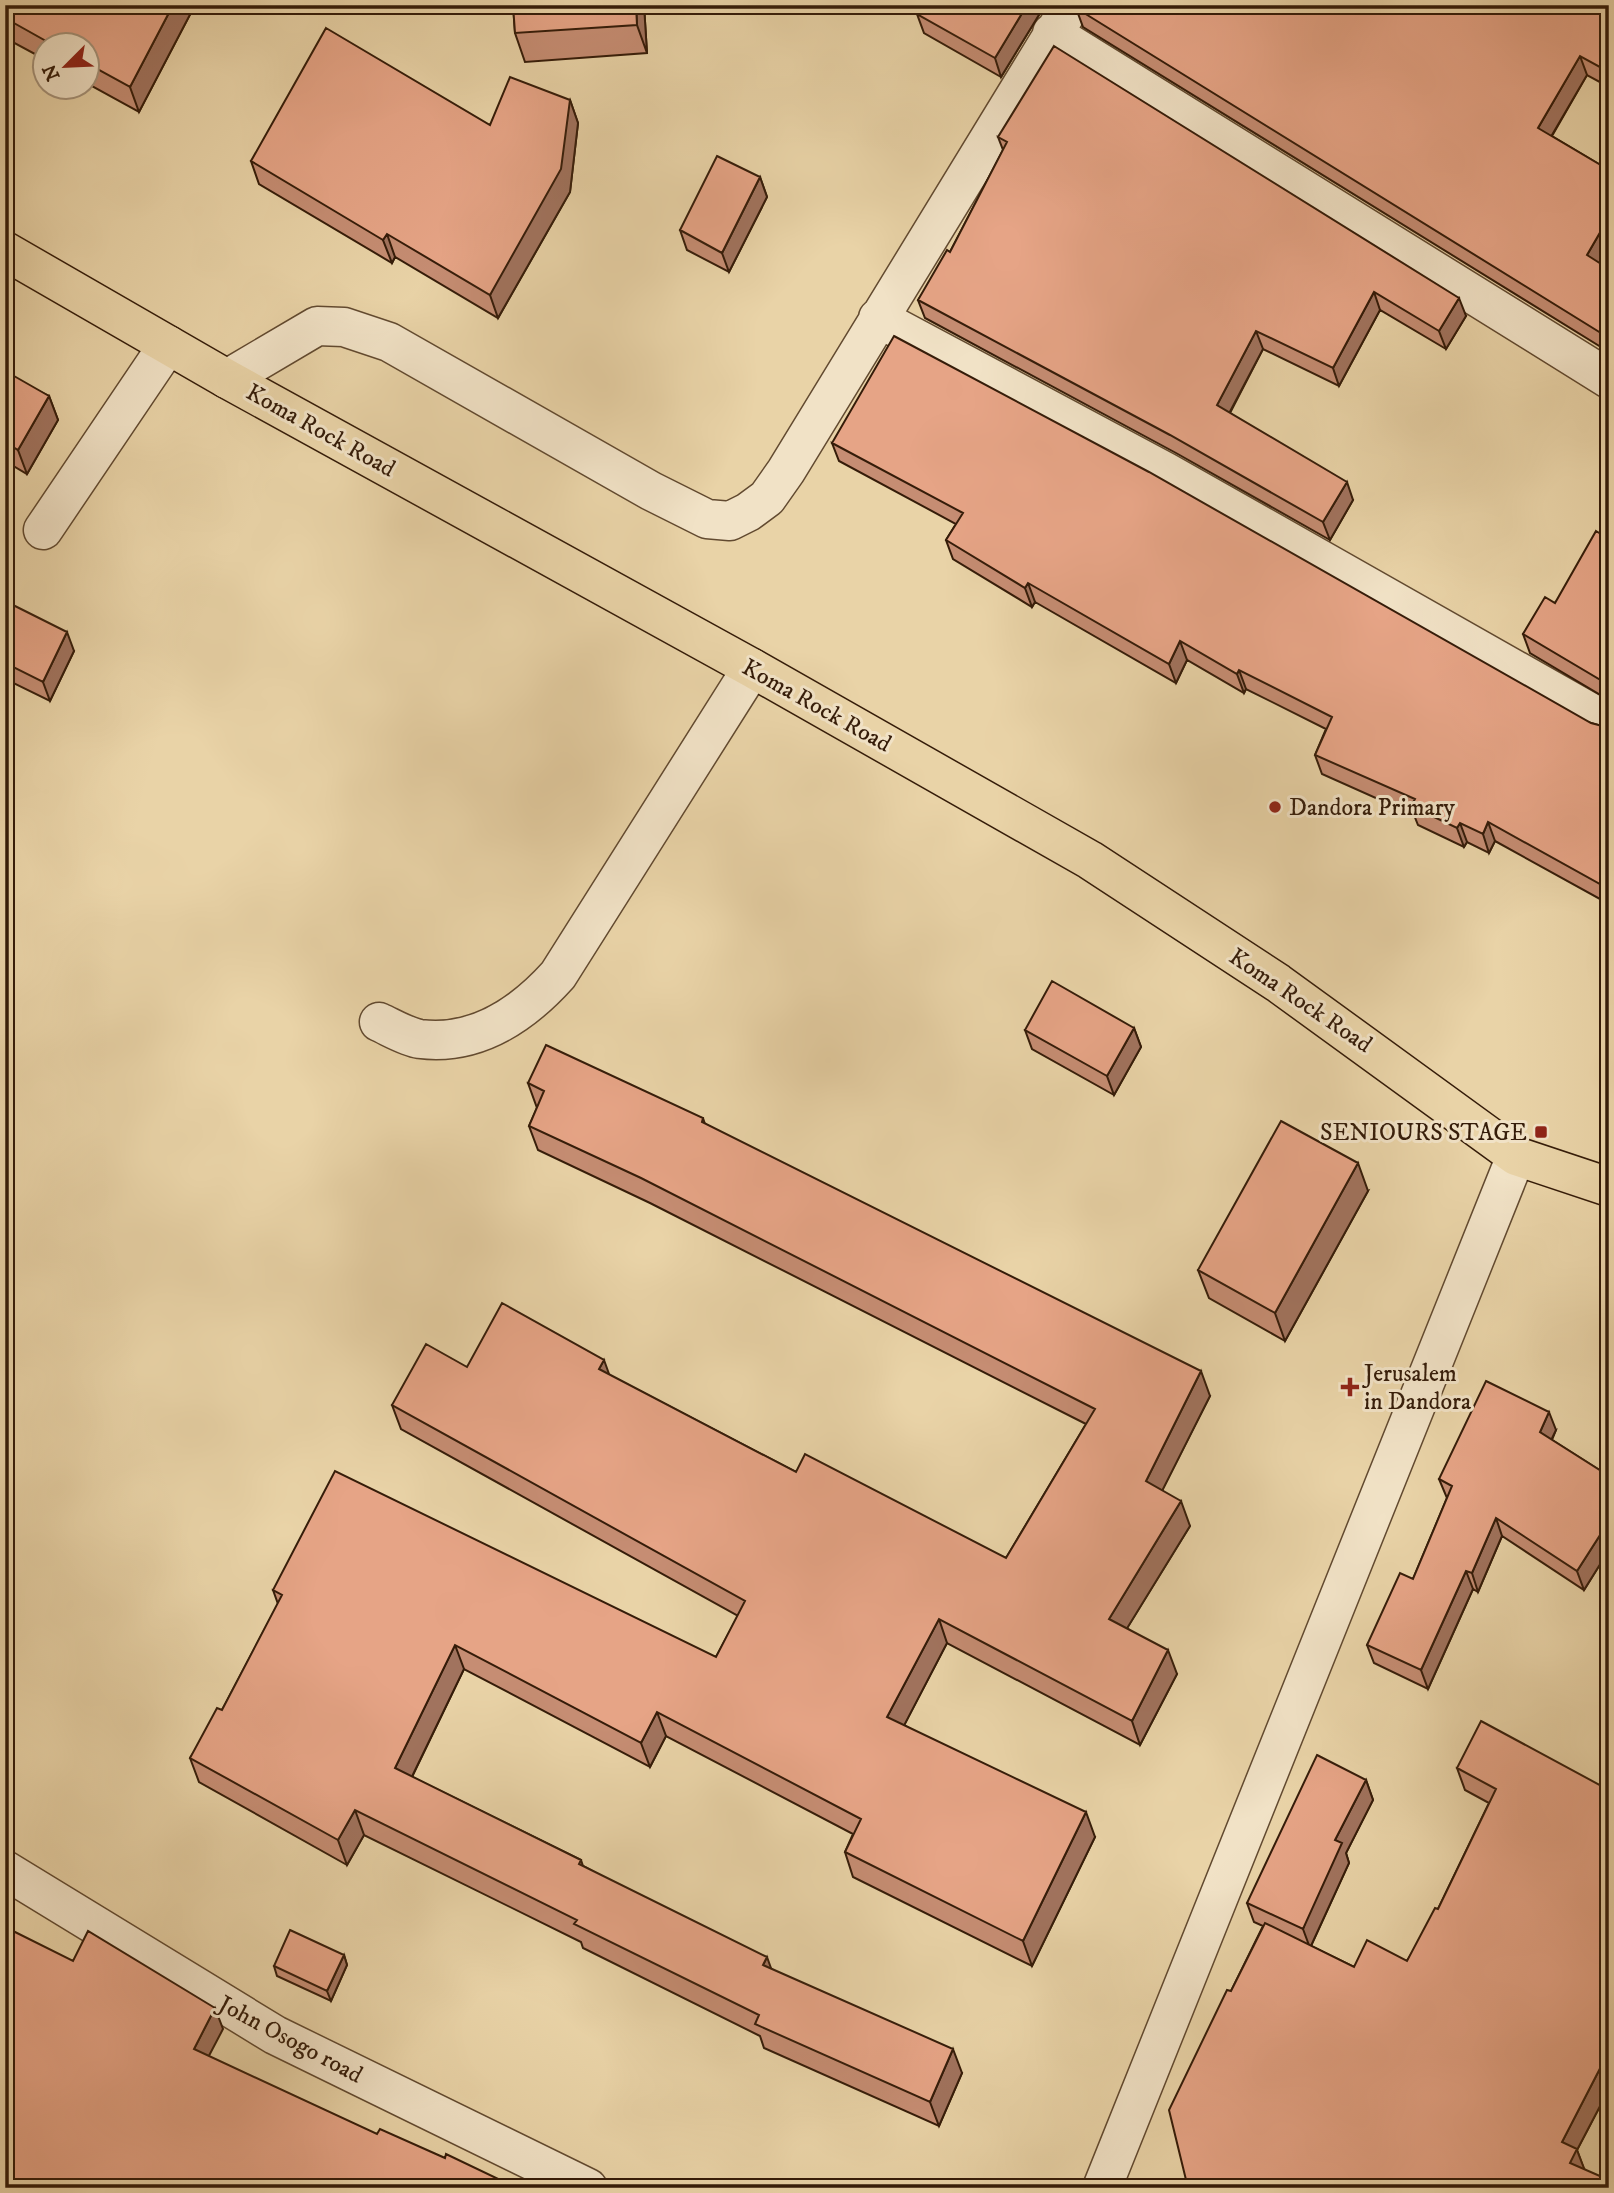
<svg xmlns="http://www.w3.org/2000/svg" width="1614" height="2193" viewBox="0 0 1614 2193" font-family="'IM FELL DW Pica',serif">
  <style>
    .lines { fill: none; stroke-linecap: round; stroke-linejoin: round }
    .minor-casing { stroke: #624a30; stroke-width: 41 }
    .major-casing { stroke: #351c09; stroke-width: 41 }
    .minor { stroke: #f1e2c6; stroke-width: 38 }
    .major { stroke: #e9d3a7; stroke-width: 38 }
    .wall { fill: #c68d73; stroke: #351c09; stroke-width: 2 }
    .shaded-wall { fill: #a1735e; stroke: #351c09; stroke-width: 2 }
    .building { fill: #e6a486; stroke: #351c09; stroke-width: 2 }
    .poi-dot { fill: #8f2418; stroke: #f1e2c6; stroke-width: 2.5 }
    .labels { text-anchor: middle; stroke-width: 6; stroke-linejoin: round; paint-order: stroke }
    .street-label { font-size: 24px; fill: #351c09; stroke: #f1e2c6 }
    .poi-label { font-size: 24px; fill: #351c09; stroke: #f1e2c6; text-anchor: start }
  </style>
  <rect width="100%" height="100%" fill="#e9d3a7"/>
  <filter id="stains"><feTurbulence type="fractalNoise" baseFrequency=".00286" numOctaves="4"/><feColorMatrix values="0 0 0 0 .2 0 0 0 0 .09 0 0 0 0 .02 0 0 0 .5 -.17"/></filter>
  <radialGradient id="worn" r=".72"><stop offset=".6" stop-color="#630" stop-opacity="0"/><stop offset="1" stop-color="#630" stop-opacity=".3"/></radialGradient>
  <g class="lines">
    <g class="minor-casing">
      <path id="minor" d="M1052 33 1609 379
        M878 318 1166 472 1609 723
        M227 379 317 326 344 327 389 342 651 491 707 519 730 521 748 512 767 498 786 471 1071 5
        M43 530 168 345
        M379 1022C392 1028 407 1037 420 1039 476 1046 522 1015 558 975L752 668
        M5 1870 275 2035 588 2188
        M1102 2188 1516 1156"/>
    </g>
    <g class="major-casing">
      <path id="major" d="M5 251 227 379 752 668 1090 860 1278 983 1516 1156 1609 1187"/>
    </g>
    <use href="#minor" class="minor"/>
    <use href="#major" class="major"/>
  </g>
  <path class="wall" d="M5 5H195L139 112 88 84V46H46V60L5 38Z
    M513 5H644L647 53 525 62 515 33Z
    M922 5H1045L1001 77 924 33 917 14Z
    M1609 5V87L1587 75 1552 136 1609 170V247L1600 263 1609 269V352L1083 27 1076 8Z
    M570 100 578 123 570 192 498 318 395 257 392 263 259 184 251 161 490 125Z
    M998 137 1466 316 1446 349 1380 310 1339 386 1263 349 1230 413 1353 500 1330 540 1176 453 925 318 918 300 950 252 1003 150Z
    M760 177 767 197 729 272 687 250 680 230Z
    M5 375 49 396 58 420 27 474 5 461Z
    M832 443 1591 723 1602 726 1609 724V904L1495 841 1489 853 1467 842 1464 847 1418 825 1414 815 1322 774 1315 755 1326 729 1246 689 1244 693 1187 660 1176 683 1035 602 1032 607 953 559 946 540 956 524 839 461Z
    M1609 539V700L1530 653 1523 634 1555 603Z
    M5 601 74 651 50 701 5 679Z
    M1134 1028 1141 1047 1114 1095 1032 1049 1025 1030Z
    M528 1083 703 1118 705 1124 1210 1396 1162 1490 1190 1526 1127 1628 1177 1674 1140 1745 947 1643 904 1725 1095 1837 1032 1966 853 1877 845 1852 853 1834 666 1736 650 1767 464 1669 412 1777 581 1860 583 1866 962 2073 939 2126 764 2048 760 2036 583 1948 581 1942 364 1835 347 1865 199 1782 190 1758 222 1710 278 1604 273 1590 716 1657 738 1616 401 1429 392 1405 467 1367 609 1375 796 1472 1006 1558 1086 1424 650 1203 538 1150 529 1126 537 1108Z
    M1368 1191 1285 1341 1209 1298 1198 1270Z
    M1556 1430 1552 1440 1609 1476V1550L1584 1590 1502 1536 1478 1592 1473 1589 1428 1689 1374 1663 1367 1645 1413 1579 1447 1498 1439 1479Z
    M1457 1768 1609 1790V2089L1577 2150 1584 2169 1609 2188 1231 1991 1263 1926 1254 1922 1247 1903 1366 1780 1373 1800 1346 1853 1349 1863 1311 1946 1354 1967 1407 1961 1438 1909 1489 1803 1465 1790Z
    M344 1955 347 1965 331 2001 277 1976 274 1966Z"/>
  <path class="shaded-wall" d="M173 5H195L139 112 130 87Z
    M636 5H644L647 53 637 25Z
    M1027 5H1045L1001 77 995 58Z
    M1580 56 1587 75 1545 147 1538 128Z
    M570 100 578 123 570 192 498 318 490 295Z
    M760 177 767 197 729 272 722 253Z
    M1609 217V247L1594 274 1587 255Z
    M387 234 395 257 392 263 383 240Z
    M1374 292 1380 310 1339 386 1333 368Z
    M1459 298 1466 316 1446 349 1439 331Z
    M1256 331 1263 349 1224 423 1217 405Z
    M49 396 58 420 27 474 18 450Z
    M1347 482 1353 500 1330 540 1323 522Z
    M1028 583 1035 602 1032 607 1025 588Z
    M67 632 74 651 50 701 43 682Z
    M1180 641 1187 660 1176 683 1169 664Z
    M1239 670 1246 689 1244 693 1237 674Z
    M1488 822 1495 841 1489 853 1483 834Z
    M1460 823 1467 842 1464 847 1457 828Z
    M1134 1028 1141 1047 1114 1095 1107 1076Z
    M1358 1163 1368 1191 1285 1341 1275 1313Z
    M604 1360 613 1385 599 1369Z
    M1201 1371 1210 1396 1155 1505 1146 1481Z
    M1549 1412 1556 1430 1546 1451 1540 1432Z
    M1181 1501 1190 1526 1118 1643 1109 1619Z
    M1496 1518 1502 1536 1478 1592 1472 1573Z
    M1609 1521V1550L1584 1590 1577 1571Z
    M1466 1571 1473 1589 1428 1689 1421 1670Z
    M939 1619 947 1643 896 1741 887 1717Z
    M455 1645 464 1669 404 1793 395 1768Z
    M1168 1650 1177 1674 1140 1745 1132 1721Z
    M657 1712 666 1736 650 1767 641 1743Z
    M1366 1780 1373 1800 1346 1853 1349 1863 1310 1948 1303 1929 1335 1840Z
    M355 1810 364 1835 347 1865 338 1840Z
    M1086 1812 1095 1837 1032 1966 1023 1941Z
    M344 1955 347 1965 331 2001 327 1991Z
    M767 1957 776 1982 763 1965Z
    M215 2008 223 2029 202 2069 194 2049Z
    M953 2049 962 2073 939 2126 930 2102Z
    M1609 2051V2089L1577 2150 1585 2171 1578 2185 1562 2142Z"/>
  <path class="building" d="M5 5H173L130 87 88 64V46H55L5 18Z
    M513 5H636L637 25 515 33Z
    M922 5H1027L995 58 917 14Z
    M1078 5H1609V72L1580 56 1538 128 1609 170V217L1587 255 1609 269V338L1076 8Z
    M326 28 490 125 510 77 570 100 561 169 490 295 387 234 383 240 251 161Z
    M1054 46 1459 298 1439 331 1374 292 1333 368 1256 331 1217 405 1347 482 1323 522 1170 435 918 300 947 250 950 252 1007 142 998 137Z
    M717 156 760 177 722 253 680 230Z
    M894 336 1149 472 1591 723 1602 726 1609 724V889L1488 822 1483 834 1460 823 1457 828 1411 806 1415 799 1315 755 1332 717 1239 670 1237 674 1180 641 1169 664 1028 583 1025 588 946 540 963 513 832 443Z
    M7 372 49 396 18 450 5 442V375Z
    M1596 531 1609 539V685L1523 634 1545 597 1555 603Z
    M5 601 67 632 43 682 5 663Z
    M1052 981 1134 1028 1107 1076 1025 1030Z
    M546 1045 703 1118 702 1122 1201 1371 1146 1481 1181 1501 1109 1619 1168 1650 1132 1721 939 1619 887 1717 1086 1812 1023 1941 845 1852 861 1819 657 1712 641 1743 455 1645 395 1768 581 1860 579 1864 767 1957 763 1965 953 2049 930 2102 755 2024 759 2015 574 1924 577 1920 355 1810 338 1840 190 1758 217 1708 222 1710 282 1595 273 1590 335 1471 716 1657 745 1601 392 1405 426 1344 467 1367 502 1303 604 1360 599 1369 796 1472 805 1454 1006 1558 1095 1409 641 1178 529 1126 544 1091 528 1083Z
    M1281 1121 1358 1163 1275 1313 1198 1270Z
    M1486 1381 1549 1412 1540 1432 1609 1476V1521L1577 1571 1496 1518 1472 1573 1466 1571 1421 1670 1367 1645 1400 1573 1413 1579 1452 1486 1439 1479Z
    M1481 1721 1609 1790V2051L1562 2142 1577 2149 1570 2163 1609 2180V2188H1188L1169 2110 1227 1990 1231 1991 1265 1923 1354 1967 1367 1940 1407 1961 1435 1908 1438 1909 1496 1789 1457 1768Z
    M1317 1755 1366 1780 1335 1840 1342 1843 1303 1929 1247 1903Z
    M5 1927 73 1961 88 1931 215 2008 194 2049 377 2134 380 2129 445 2158 446 2154 517 2188H5Z
    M290 1930 344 1955 327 1991 274 1966Z"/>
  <g class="poi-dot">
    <circle cx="1275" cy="807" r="7"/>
    <rect x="1534" y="1125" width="14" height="14" rx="3.5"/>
    <path d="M1346.5 1376.5h7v7h7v7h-7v7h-7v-7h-7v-7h7z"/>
  </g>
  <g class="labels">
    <g class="street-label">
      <text transform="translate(321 430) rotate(29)" y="8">Koma Rock Road</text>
      <text transform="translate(817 705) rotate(29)" y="8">Koma Rock Road</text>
      <text transform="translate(1301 1000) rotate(34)" y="8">Koma Rock Road</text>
      <text transform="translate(291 2039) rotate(28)" y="8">John Osogo road</text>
    </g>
    <g class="poi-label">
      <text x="1289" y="815">Dandora Primary</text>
      <text x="1527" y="1140" text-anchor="end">SENIOURS STAGE</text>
      <text x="1364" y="1381">Jerusalem<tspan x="1364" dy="28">in Dandora</tspan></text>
    </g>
  </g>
  <rect width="1614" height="2193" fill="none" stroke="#e9d3a7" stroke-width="28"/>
  <rect x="7" y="7" width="1600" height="2179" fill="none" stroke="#351c09" stroke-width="3.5"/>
  <rect x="14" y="14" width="1586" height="2165" fill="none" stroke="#351c09" stroke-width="2"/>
  <g transform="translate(66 66) rotate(246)"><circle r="33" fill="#f1e2c6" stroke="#a6937a" stroke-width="2"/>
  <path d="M0-5L12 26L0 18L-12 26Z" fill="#8f2418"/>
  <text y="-10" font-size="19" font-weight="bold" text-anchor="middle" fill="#351c09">N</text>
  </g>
  <rect width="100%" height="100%" filter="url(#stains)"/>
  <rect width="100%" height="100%" fill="url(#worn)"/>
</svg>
